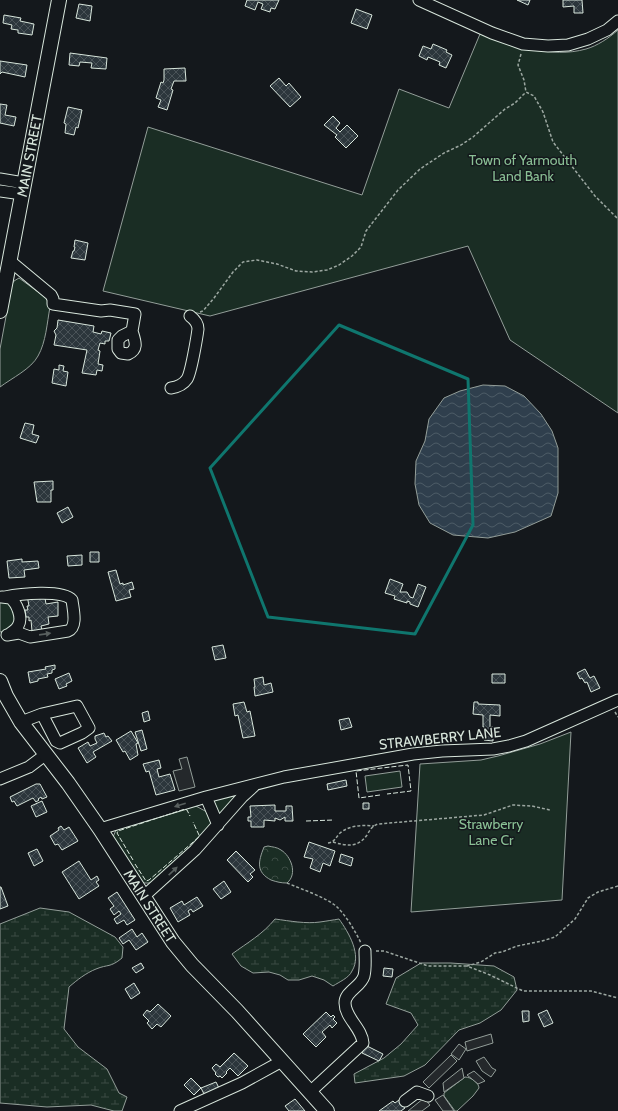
<svg xmlns="http://www.w3.org/2000/svg" width="618" height="1111" viewBox="0 0 618 1111" font-family="Cabin,sans-serif">
  <style>
    .green { fill: #1a2d24; stroke: #939e99 }
    .forest { fill: url(#forest-crowns); stroke: #939e99 }
    .wetland { fill: url(#wetland-marsh); stroke: #939e99 }
    .parking { fill: #24282b; stroke: #939e99 }
    .water { fill: url(#water-waves); stroke: #939e99 }
    .building { fill: url(#building-cross-hatch); stroke: #d8e6dc }
    .lines { fill: none; stroke-linecap: round; stroke-linejoin: round }
    .minor-casing { stroke: #d8e6dc; stroke-width: 13 }
    .major-casing { stroke: #d8e6dc; stroke-width: 16 }
    .path { stroke: #9da8a2; stroke-width: 1.5; stroke-dasharray: 3 2; stroke-linecap: butt }
    .minor { stroke: #14181c; stroke-width: 11 }
    .major { stroke: #14181c; stroke-width: 14 }
    .fence { stroke: #d8e6dc; stroke-width: 1; stroke-dasharray: 5 2; stroke-linecap: butt }
    .oneway { fill: #59605f }
    .marked { fill: none; stroke: #0f766e; stroke-width: 3; stroke-linejoin: round }
    .labels { text-anchor: middle; stroke-width: 3; stroke-linejoin: round; paint-order: stroke }
    .street-label { font-size: 14px; fill: #d8e6dc; stroke: #14181c }
    .park-label { font-size: 14px; fill: #8ac095; stroke: #14181c }
  </style>
  <defs>
    <pattern id="forest-crowns" width="20" height="18" patternUnits="userSpaceOnUse"><rect width="20" height="18" fill="#1a2d24"/><path d="M2 6a3 3 0 1 1 6 0M12 15a3 3 0 1 1 6 0" fill="none" stroke="#3b4b43"/></pattern>
    <pattern id="wetland-marsh" width="20" height="14" patternUnits="userSpaceOnUse"><rect width="20" height="14" fill="#1a2d24"/><path d="M1 5h8M5 5V1M11 12h8M15 12V8" fill="none" stroke="#3b4b43"/></pattern>
    <pattern id="water-waves" width="16" height="10" patternUnits="userSpaceOnUse"><rect width="16" height="10" fill="#2f3f4d"/><path d="M0 5q4-4 8 0t8 0" fill="none" stroke="#4c5b66"/></pattern>
    <pattern id="building-cross-hatch" width="8" height="8" patternUnits="userSpaceOnUse"><rect width="8" height="8" fill="#2c363c"/><path d="M0 0l8 8M0 8l8-8" fill="none" stroke="#4a5358"/></pattern>
  </defs>
  <rect width="100%" height="100%" fill="#14181c"/>
  <path class="green" d="M618 30V413L510 340 468 246 210 316 103 291 148 127 362 195 399 89 449 108 480 34C513 44 551 59 586 49 597 46 609 38 618 30Z
    M19 278 45 297 49 301 50 307C47 323 46 342 38 356 31 369 12 378 0 387V349L12 284 14 281Z
    M0 601 10 604 15 611V624L6 631 0 632Z
    M571 732 562 900 411 912 420 764 481 760 498 756 540 744Z
    M400 771 402 787 367 792 365 776Z
    M236 793 239 795 220 817 213 799Z
    M194 805 207 812 211 822 208 832 151 883H143L113 837 116 830Z
    M465 1077C471 1077 479 1083 479 1088L473 1096 457 1111H455L444 1096V1093Z"/>
  <path class="forest" d="M268 846C272 847 277 847 281 850 291 856 298 874 287 883 281 883 277 882 271 880 256 872 258 862 264 847Z"/>
  <path class="wetland" d="M40 908 69 912 115 937 123 947 122 958C110 968 108 964 96 969 86 973 77 980 69 987L64 1029 78 1047 107 1069 119 1093 127 1097 122 1111H114L91 1105 47 1107 0 1103V924Z
    M275 919C290 921 306 924 320 922 327 921 333 920 339 919 349 933 362 955 352 971 349 978 339 982 333 986L324 980 312 976 299 980H288L280 975 269 972 253 973 241 966 232 954C247 943 263 934 275 919Z
    M421 963H451L494 966 514 977 517 990 501 1010 480 1023 459 1030 425 1065 404 1076 355 1083 354 1074 384 1058 401 1044 418 1025 411 1013 386 1004 396 978Z"/>
  <path class="parking" d="M187 757 195 787 179 791 173 771 182 769 179 759Z
    M491 1034 493 1043 467 1051 465 1042Z
    M459 1044 466 1049 459 1060 451 1054Z
    M451 1055 457 1061 429 1088 423 1082Z
    M484 1057 492 1068 496 1070 491 1077 482 1071 476 1061Z
    M462 1068 464 1078 444 1092 443 1083Z
    M474 1071 485 1081 478 1084 467 1075Z
    M443 1095 452 1108 454 1111H443L435 1100Z
    M424 1098 430 1105 422 1111H408Z"/>
  <path class="water" d="M483 385 505 386 524 396 541 414 552 431 558 448V493L551 516 515 532 488 538 453 535 430 523 419 505 415 484 416 461 425 441 429 419 444 398 460 391Z"/>
  <path class="building" d="M247 0H279L275 9 271 8 270 12 261 9 263 4 258 2 255 10 245 6Z
    M517 0H530L528 5Z
    M563 0H582L583 13H574V6L563 7Z
    M79 4 92 6 90 21 76 18Z
    M356 9 372 15 367 29 351 23Z
    M4 15 21 18 20 21 34 24 32 35 18 33V30L11 29 12 25 3 23Z
    M433 44 447 50 446 52 452 55 446 68 439 65 440 62 428 57 427 60 419 56 423 46 431 49Z
    M70 53 107 58 106 69 91 68 92 63 80 62 79 66 69 65Z
    M0 61 27 65 25 77 2 72 0 74Z
    M185 68 186 81H174L171 89 173 90 167 110 158 107 161 100 156 98 161 82 163 83 164 80V69Z
    M279 78 286 86 289 83 301 97 290 107 270 86Z
    M0 104 7 105 5 115 16 117 14 126 0 123Z
    M68 107 82 110 78 128 76 127 74 135 65 133 66 124 64 123Z
    M333 116 340 123 336 128 340 132 347 125 358 136 346 148 335 137 337 135 324 125Z
    M75 240 88 243 85 260 71 258 73 251H74L75 247H74Z
    M58 320 94 326 93 332 101 334 102 331 111 333 109 341H105V344L100 343 98 350 100 351 98 364 103 365 102 371 97 370 96 375 82 373 87 350 54 345 56 335 54 331 57 328Z
    M59 365 64 366 63 371 68 372 66 386 52 383 54 369 59 370Z
    M25 423 34 425 32 434 39 436 36 443 20 438Z
    M53 481V490H51V502H37L34 482Z
    M68 507 73 517 62 523 57 513Z
    M90 552H99V562H90Z
    M82 555V565L68 566 67 556Z
    M22 559V562L38 561 39 568 24 570 25 577 9 578 7 561Z
    M116 570 120 584 123 583V585L132 582 134 589 129 590 131 597 116 601 108 572Z
    M390 579 403 584 400 592H407L410 597 413 598 418 584 426 587 418 607 410 604V602L407 601V603L394 599 395 596 385 593Z
    M27 595 45 598 46 604 58 602V616L48 617 49 624 41 626 42 630 32 631 31 620 29 621V617H26L25 610H28L27 606H29Z
    M223 645 226 658 215 660 212 647Z
    M55 665V669L52 670V673L47 674 48 677 38 679V681L30 683 28 672 46 669 45 667Z
    M585 669 590 678 594 676 600 688 591 692 587 682 585 683 582 678 580 679 577 673Z
    M69 673 72 681 66 684 67 686 59 689 55 679Z
    M492 674H505V683H492Z
    M263 677 264 685 271 683 273 692 255 696 254 687H255L254 679Z
    M244 702 247 712 250 711 255 736 243 738 238 715 235 716 233 704Z
    M474 702H478V704L500 705V716L490 715V727H493V741L484 740V727H483V715L473 714Z
    M148 711 150 720 144 722 142 713Z
    M349 718 352 727 341 730 339 720Z
    M142 730 147 749 141 751 135 732Z
    M131 731 138 743 136 744 138 755 130 760 125 751 123 752 116 740Z
    M104 733 106 737 108 736 112 741 93 752 96 757 87 763 78 748 88 742 90 746 97 743 95 739V736Z
    M159 760 161 768 157 769 159 777 170 774 175 790 156 795 149 771 146 772 143 764Z
    M346 780 347 786 328 790 327 784Z
    M36 784H40L47 797 42 799 41 797 38 799 39 800 36 802 33 798 17 806 14 801 12 802 10 797Z
    M42 801 47 812 36 817 31 806Z
    M363 803H369V809H363Z
    M275 805V811H286V806H292L293 821H285V817L280 820 275 818V821L264 820V827H251V821H248V817H251L250 806Z
    M61 826 64 830 69 827 78 841 62 850 58 844 55 845 50 836 59 830 58 828Z
    M309 842 335 851 330 866 323 863 320 872 310 868 313 859 304 857Z
    M37 849 43 861 34 866 28 853Z
    M236 851 255 870 250 874 253 877 248 882 227 860Z
    M341 854 353 858 351 866 339 862Z
    M79 861 91 880 97 876 99 880 96 882 99 886 79 899 62 872Z
    M224 881 231 892 221 899 213 889Z
    M0 887H1L8 906 0 909Z
    M117 892 135 920 127 925 124 920 117 924 114 919 121 914 119 911 114 915 110 909 114 906 108 898Z
    M197 897 203 906 193 912 191 909 188 911 190 915 178 922 170 908 182 901 184 905Z
    M132 929 137 937 142 933 148 942 136 950 129 940 123 944 119 938Z
    M141 963 144 968 136 973 132 968Z
    M384 968 393 969 392 977 383 976Z
    M134 983 140 993 131 999 125 989Z
    M158 1004 171 1016 161 1027 157 1024 152 1029 147 1023 149 1021 143 1015 147 1010 150 1012Z
    M547 1010 553 1023 544 1027 538 1014Z
    M522 1011H529V1021L523 1022Z
    M326 1012 331 1017 333 1015 335 1017 333 1019 337 1023 332 1028 330 1025 322 1032 326 1037 316 1047 303 1034Z
    M365 1045 383 1054 379 1061 362 1053Z
    M234 1053 248 1066 238 1076 230 1068 226 1072 227 1073 222 1078 220 1076 218 1077 215 1074 216 1073 212 1068 216 1064 220 1067Z
    M191 1078 201 1088 194 1095 184 1085Z
    M216 1082 219 1088 204 1094 201 1088Z
    M295 1099 305 1111H289L285 1106Z
    M399 1100 405 1108 401 1111H379L393 1101 395 1103Z"/>
  <g class="lines">
    <g class="minor-casing">
      <path id="minor" d="M419 0 492 33 523 44 548 46 568 45 588 39 607 30 618 21
        M0 179 24 183
        M0 191 22 194
        M10 261 51 295 53 299V304L101 311 110 310 135 314 132 331
        M132 331C135 341 139 349 128 354L121 353 118 349V340L122 336Z
        M171 388C178 387 183 385 187 379 191 373 197 337 198 329 198 323 194 319 190 316
        M2 597 10 598C17 603 23 618 18 626 16 630 12 632 8 635
        M5 597C19 594 62 589 72 600 73 609 78 627 68 631L30 637 19 633 7 635
        M21 722 42 714 77 706 89 728 82 733 60 743 56 741 42 714
        M0 779 29 767 45 755
        M206 797 218 825
        M100 829 206 797 284 777 413 754 442 751 493 749 509 746 526 741 618 700
        M143 897 195 850 242 797 254 786
        M310 1092 363 1043C362 1028 345 1018 345 1003 345 991 361 987 364 976 366 968 365 958 365 951
        M405 1101 417 1092 428 1096
        M180 1111 242 1083 282 1061"/>
    </g>
    <g class="major-casing">
      <g id="major">
        <path id="s1" d="M0 311 59 0"/>
        <path id="s2" d="M0 681 6 696 21 722 68 783 100 829 173 942 192 965 237 1011 327 1111"/>
      </g>
    </g>
    <path class="path" d="M521 54 518 65 524 80 526 92 534 96 543 112 553 142 595 196 618 219
      M200 312 203 311 214 298 233 272 243 262 257 260 277 264 296 271 312 272 327 270 339 265 352 256 361 247 366 231 398 190 420 169 444 153 461 145 473 137 505 109 515 103 526 92
      M615 712 618 717
      M333 842C346 846 358 848 367 835 370 830 372 826 378 824L484 815 513 805 532 806 550 810
      M328 843C335 842 336 837 340 833 350 825 362 825 374 826
      M287 883C301 889 325 897 336 906 346 915 355 931 361 943
      M618 886 598 892 588 898 575 919 555 937 542 941 517 946 502 952 495 953 481 962 467 966 490 975 523 991H591L618 998
      M376 951H384L428 966H467"/>
    <use href="#minor" class="minor"/>
    <use href="#major" class="major"/>
    <path class="fence" d="M380 795 359 798 356 771 408 765 411 791 387 794
      M306 821 334 820
      M133 860 117 833 118 831 185 809 187 810 190 816
      M135 864 146 881 149 880 199 837V835L193 822"/>
  </g>
  <defs><path id="oneway-solid" d="M-6-.8H1V-3.2L6.5 0L1 3.2V.8H-6Z"/></defs>
  <g class="oneway">
    <use href="#oneway-solid" transform="translate(45 634) rotate(-8)"/>
    <use href="#oneway-solid" transform="translate(180 805) rotate(163)"/>
    <use href="#oneway-solid" transform="translate(173 871) rotate(-43)"/>
  </g>
  <path class="marked" d="M339 325 468 379 473 525 415 634 268 617 210 468Z"/>
  <g class="labels">
    <g class="street-label">
      <text dy="5" stroke="none"><textPath href="#s1" startOffset="158">MAIN STREET</textPath></text>
      <text transform="translate(440 738) rotate(-6)" y="5">STRAWBERRY LANE</text>
      <text dy="5" stroke="none"><textPath href="#s2" startOffset="271">MAIN STREET</textPath></text>
    </g>
    <g class="park-label">
      <text x="523" y="165">Town of Yarmouth<tspan x="523" dy="16">Land Bank</tspan></text>
      <text x="491" y="829">Strawberry<tspan x="491" dy="16">Lane Cr</tspan></text>
    </g>
  </g>
</svg>
